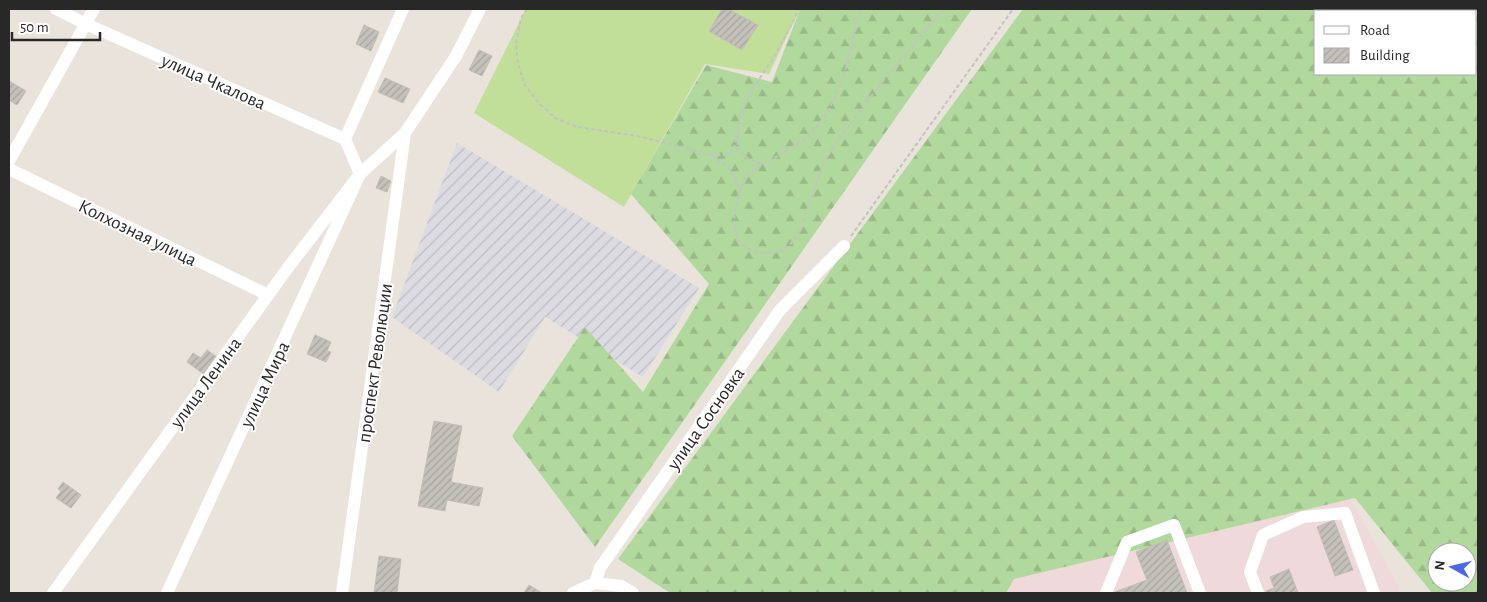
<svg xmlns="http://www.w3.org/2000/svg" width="1487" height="602" viewBox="0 0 1487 602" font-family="'Alegreya Sans',sans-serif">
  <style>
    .industrial { fill: url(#industrial-furrows) }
    .medical { fill: #efd9da }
    .forest { fill: url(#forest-firs); fill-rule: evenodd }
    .pitch { fill: #c2df9a }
    .building { fill: url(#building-hatch); stroke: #c3beb5 }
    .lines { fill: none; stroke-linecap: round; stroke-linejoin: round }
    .path { stroke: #c3c3c3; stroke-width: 2; stroke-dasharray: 4 2.5; stroke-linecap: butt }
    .minor { stroke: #fff; stroke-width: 12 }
    .labels { text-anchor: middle; stroke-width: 4; stroke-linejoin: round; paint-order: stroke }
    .street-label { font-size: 19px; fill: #282828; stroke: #fff }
  </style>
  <defs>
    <pattern id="industrial-furrows" width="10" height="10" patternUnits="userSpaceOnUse" patternTransform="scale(1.25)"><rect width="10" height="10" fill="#dddbe2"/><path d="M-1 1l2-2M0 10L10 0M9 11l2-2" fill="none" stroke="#bebcc2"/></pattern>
    <pattern id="forest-firs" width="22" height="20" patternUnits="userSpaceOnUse" patternTransform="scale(1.25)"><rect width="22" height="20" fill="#b2d99d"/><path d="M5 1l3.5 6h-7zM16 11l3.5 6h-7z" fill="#99ba87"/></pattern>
    <pattern id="building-hatch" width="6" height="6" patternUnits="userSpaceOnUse" patternTransform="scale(1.25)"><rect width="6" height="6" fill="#c4c0ba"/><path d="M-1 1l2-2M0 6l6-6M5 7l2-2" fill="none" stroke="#a8a5a0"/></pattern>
  </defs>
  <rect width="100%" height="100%" fill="#e9e3db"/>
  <path class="industrial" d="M457 143 699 288 643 377 545 317 499 392 392 317Z"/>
  <path class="medical" d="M1320 444 1399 587V593H981Z"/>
  <path class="forest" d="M800 9H972L595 547 512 436 585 327 643 392 709 284 631 194 706 65 772 82Z
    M1023 9H1467L1470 11H1316V74H1476V15L1478 17V593H1432L1355 498 1014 579 1006 593H670L618 559ZM1437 552H1467V582H1437Z"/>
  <path class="pitch" d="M526 9H800L769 74 705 64 624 207 474 113Z"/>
  <path class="building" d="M722 9H728L758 25 742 50 709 31Z
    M364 25 379 32 371 51 356 44Z
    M479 50 492 56 482 76 469 70Z
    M385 78 410 89 403 103 378 92Z
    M9 81 26 91 17 105 9 100Z
    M381 176 391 181 387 192 376 188Z
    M315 335 331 342 327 351 331 352 326 362 307 354Z
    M207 350 217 357 205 375 187 362 193 353 201 358Z
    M434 421 462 426 451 482 483 488 479 506 447 500 445 511 418 506Z
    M63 482 81 495 71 508 56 498 61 491 58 489Z
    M1334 520 1353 570 1335 576 1317 527Z
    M1167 540 1187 593H1115V592L1147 580 1136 552Z
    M379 556 401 559 397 593H374Z
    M1289 569 1298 593H1267L1266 591 1274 588 1270 577Z
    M529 585 542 593H524Z"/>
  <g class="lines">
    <path class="path" d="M527 9 521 18 516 44 518 63 524 84 538 102 555 118 578 127 637 136 684 147 710 155 724 164 734 175 740 190
      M860 9C850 51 843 100 811 133 795 148 765 162 746 175 737 199 720 243 757 252 766 254 778 254 786 248 805 234 814 181 826 159 834 145 843 133 852 121 881 82 913 46 943 9
      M710 155H727L734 148 736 137
      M761 164 749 159 738 151C735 110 751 92 772 60 782 43 791 26 799 9
      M851 236 1013 9"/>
    <path class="minor" d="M56 9 86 24 345 139
      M9 161 94 9
      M9 169 268 295
      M595 583 621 586 633 593
      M53 593 287 269 360 174 405 133 456 56 480 9
      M167 593 360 174 345 139 403 9
      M342 593 405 133
      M573 593 595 583 600 568 780 310 844 246
      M1106 593 1127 542 1174 525 1200 593
      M1258 593 1250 572 1263 535 1303 517 1345 513 1374 593"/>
  </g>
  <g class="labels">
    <g class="street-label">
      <text transform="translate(214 81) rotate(24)" y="7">улица Чкалова</text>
      <text transform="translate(138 232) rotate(26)" y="7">Колхозная улица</text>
      <text transform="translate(374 363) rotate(-82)" y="7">проспект Революции</text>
      <text transform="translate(205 382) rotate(-54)" y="7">улица Ленина</text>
      <text transform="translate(264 384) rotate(-65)" y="7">улица Мира</text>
      <text transform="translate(705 418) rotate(-55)" y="7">улица Сосновка</text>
    </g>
  </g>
  <rect width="1487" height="602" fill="none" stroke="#282828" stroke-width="20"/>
  <rect x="1314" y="10" width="162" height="65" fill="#ffffff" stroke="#a9a9a9"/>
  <rect x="1324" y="26" width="25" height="8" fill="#ffffff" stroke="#a9a9a9"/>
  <text x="1360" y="35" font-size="15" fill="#282828">Road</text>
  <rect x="1324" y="48" width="25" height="15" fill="url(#building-hatch)" stroke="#a9a9a9"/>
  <text x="1360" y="60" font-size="15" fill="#282828">Building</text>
  <g transform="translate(1452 567) rotate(278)"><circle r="24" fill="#ffffff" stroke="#a9a9a9"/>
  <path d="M0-4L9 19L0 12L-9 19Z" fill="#4d68e4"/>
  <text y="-8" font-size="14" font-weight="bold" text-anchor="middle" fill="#282828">N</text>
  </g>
  <path d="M12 32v8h88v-8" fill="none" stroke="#282828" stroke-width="2.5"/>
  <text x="20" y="32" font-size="15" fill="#282828" stroke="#ffffff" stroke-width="4" paint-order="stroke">50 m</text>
</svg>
